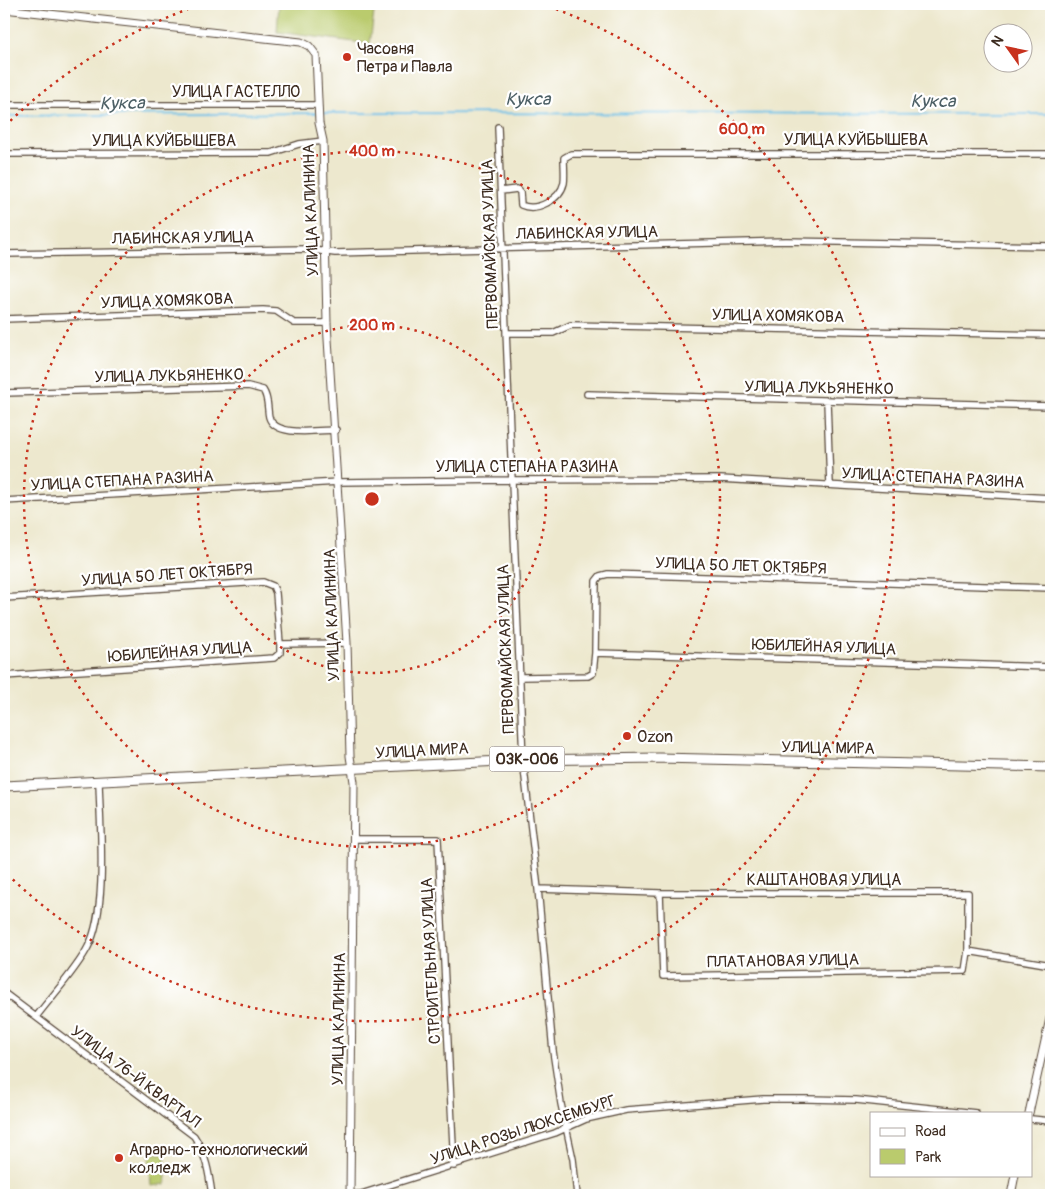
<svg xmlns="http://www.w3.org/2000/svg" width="1055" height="1199" viewBox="0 0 1055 1199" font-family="Pangolin,sans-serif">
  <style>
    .green { fill: #bacb6d; stroke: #7a7a46 }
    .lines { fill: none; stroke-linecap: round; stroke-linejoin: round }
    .stream { stroke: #6dc1e9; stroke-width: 2 }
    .minor-casing { stroke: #564638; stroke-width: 8 }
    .tertiary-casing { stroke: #564638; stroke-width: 9 }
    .primary-casing { stroke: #564638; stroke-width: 11 }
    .minor { stroke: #fff; stroke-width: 5.5 }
    .tertiary { stroke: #fff; stroke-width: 7 }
    .primary { stroke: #fff; stroke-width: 9 }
    .ring { fill: none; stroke: #c8321e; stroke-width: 2.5; stroke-dasharray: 2.5 5 }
    .poi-dot { fill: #c8321e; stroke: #fff; stroke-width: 2 }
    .labels { text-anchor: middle; stroke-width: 4.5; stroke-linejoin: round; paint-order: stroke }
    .shield { fill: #fff; stroke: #766a62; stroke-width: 1 }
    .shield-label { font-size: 15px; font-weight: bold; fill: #3b2a1e }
    .poi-label { font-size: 16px; fill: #3b2a1e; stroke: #fff; text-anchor: start }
    .street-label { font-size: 16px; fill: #3b2a1e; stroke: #fff }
    .water-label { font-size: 18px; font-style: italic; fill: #4c5f65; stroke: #fff }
    .centre { fill: #c8321e; stroke: #fff; stroke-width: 2.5 }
    .ring-label { font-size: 15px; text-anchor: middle; font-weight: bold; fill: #c8321e; stroke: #fff; stroke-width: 4.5; stroke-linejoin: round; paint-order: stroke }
  </style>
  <rect width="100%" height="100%" fill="#fff"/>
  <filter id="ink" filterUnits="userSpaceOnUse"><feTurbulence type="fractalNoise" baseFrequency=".02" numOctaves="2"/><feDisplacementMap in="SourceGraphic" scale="10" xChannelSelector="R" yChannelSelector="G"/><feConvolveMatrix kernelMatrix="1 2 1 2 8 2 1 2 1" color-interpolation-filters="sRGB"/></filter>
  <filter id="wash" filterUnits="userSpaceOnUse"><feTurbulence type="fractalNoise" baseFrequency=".0096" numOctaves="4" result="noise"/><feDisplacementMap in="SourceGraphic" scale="20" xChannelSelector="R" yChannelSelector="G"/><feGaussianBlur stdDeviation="1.12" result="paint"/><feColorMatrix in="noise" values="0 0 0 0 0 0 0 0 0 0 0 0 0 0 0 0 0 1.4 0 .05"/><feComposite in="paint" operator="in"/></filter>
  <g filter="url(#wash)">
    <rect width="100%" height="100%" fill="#ede8ce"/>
    <path class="green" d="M279 4H375L370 44 277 32Z
      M165 1153 166 1184 151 1186 149 1154Z"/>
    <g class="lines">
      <path class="stream" d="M321 113 1051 114
        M4 116 316 113"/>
    </g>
  </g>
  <g filter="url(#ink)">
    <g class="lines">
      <g class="minor-casing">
        <path id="minor" d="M4 105H318
          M498 127 523 760 538 889 553 1051 561 1104 573 1159 577 1195
          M4 154 271 153 299 144 323 141
          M501 191 517 189 520 192 521 205C536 212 560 200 564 183 565 175 564 166 564 158L571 154H1051
          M4 254 306 249 335 253 786 241 1051 246
          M4 319 263 310 276 311 294 323H327
          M506 333H553L571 325 1051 335
          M4 393 248 386 263 390C269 399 267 408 269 417 275 438 319 430 336 430
          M587 394 1051 406
          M827 401 830 485
          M4 501 339 482 511 480 720 479 1051 498
          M4 598 263 582 273 586 276 593 280 644
          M595 653 1051 667
          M4 676 274 658 280 653V644L347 643
          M521 677 588 676 593 673 595 653 596 581 600 576 608 574 1051 588
          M354 839H438L454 1166
          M538 889 660 893H968V951L1051 965
          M660 893 663 976 965 971 968 951
          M4 993 194 1136C206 1154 209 1173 212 1195
          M36 1017C51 997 77 969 88 947 108 910 100 825 99 782
          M1031 1119 1051 1121
          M350 1195 361 1194 555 1133 586 1119 626 1110 763 1099H807L856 1100 976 1113"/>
      </g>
      <g class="tertiary-casing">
        <path id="tertiary" d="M4 9 301 42 309 46 316 55 319 123 323 141 327 323 347 643 350 756 354 782 350 1195
          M1029 1113 1051 1014
          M1011 1195 1015 1175"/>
      </g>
      <g class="primary-casing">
        <path id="primary" d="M4 786 523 760 659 758 1051 767"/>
      </g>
      <use href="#minor" class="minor"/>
      <use href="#tertiary" class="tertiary"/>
      <use href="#primary" class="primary"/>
    </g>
  </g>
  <g class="ring">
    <circle cx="372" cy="499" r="174"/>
    <circle cx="372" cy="499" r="348"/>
    <path d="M5 126A523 523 0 0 1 202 4M542 4A523 523 0 1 1 5 872"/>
  </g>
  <g class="poi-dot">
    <circle cx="347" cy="57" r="5"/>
    <circle cx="627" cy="736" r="5"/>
    <circle cx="119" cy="1158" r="5"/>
  </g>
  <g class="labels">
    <rect class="shield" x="489.5" y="746.5" width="75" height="25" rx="4"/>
    <g class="shield-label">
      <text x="527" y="764">03К-006</text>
    </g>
    <g class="poi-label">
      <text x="357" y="54">Часовня<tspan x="357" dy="18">Петра и Павла</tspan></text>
      <text x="637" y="742">Ozon</text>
      <text x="129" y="1155">Аграрно-технологический<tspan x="129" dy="18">колледж</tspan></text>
    </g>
    <g class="street-label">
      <text x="236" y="97">УЛИЦА ГАСТЕЛЛО</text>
      <text x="856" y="145">УЛИЦА КУЙБЫШЕВА</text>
      <text x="164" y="146">УЛИЦА КУЙБЫШЕВА</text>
      <text transform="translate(310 210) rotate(-92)" y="6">УЛИЦА КАЛИНИНА</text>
      <text transform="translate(587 232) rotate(-1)" y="6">ЛАБИНСКАЯ УЛИЦА</text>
      <text transform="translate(183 237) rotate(-1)" y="6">ЛАБИНСКАЯ УЛИЦА</text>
      <text transform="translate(489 244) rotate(-92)" y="6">ПЕРВОМАЙСКАЯ УЛИЦА</text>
      <text transform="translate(167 300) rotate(-2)" y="6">УЛИЦА ХОМЯКОВА</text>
      <text transform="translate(778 315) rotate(1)" y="6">УЛИЦА ХОМЯКОВА</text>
      <text transform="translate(169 375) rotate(-1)" y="6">УЛИЦА ЛУКЬЯНЕНКО</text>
      <text transform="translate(819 387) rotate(1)" y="6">УЛИЦА ЛУКЬЯНЕНКО</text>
      <text x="527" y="472">УЛИЦА СТЕПАНА РАЗИНА</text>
      <text transform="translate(933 477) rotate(3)" y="6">УЛИЦА СТЕПАНА РАЗИНА</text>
      <text transform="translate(122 480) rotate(-3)" y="6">УЛИЦА СТЕПАНА РАЗИНА</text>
      <text transform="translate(741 565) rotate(2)" y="6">УЛИЦА 50 ЛЕТ ОКТЯБРЯ</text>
      <text transform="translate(167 574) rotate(-4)" y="6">УЛИЦА 50 ЛЕТ ОКТЯБРЯ</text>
      <text transform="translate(331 615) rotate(-92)" y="6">УЛИЦА КАЛИНИНА</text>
      <text transform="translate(824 646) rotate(2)" y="6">ЮБИЛЕЙНАЯ УЛИЦА</text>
      <text transform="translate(505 649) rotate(-92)" y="6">ПЕРВОМАЙСКАЯ УЛИЦА</text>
      <text transform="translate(180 651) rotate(-4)" y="6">ЮБИЛЕЙНАЯ УЛИЦА</text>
      <text transform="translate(828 747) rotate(1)" y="6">УЛИЦА МИРА</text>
      <text transform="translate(422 750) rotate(-3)" y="6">УЛИЦА МИРА</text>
      <text x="824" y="885">КАШТАНОВАЯ УЛИЦА</text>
      <text transform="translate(783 960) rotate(-1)" y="6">ПЛАТАНОВАЯ УЛИЦА</text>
      <text transform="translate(430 961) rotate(-93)" y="6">СТРОИТЕЛЬНАЯ УЛИЦА</text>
      <text transform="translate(338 1019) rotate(-89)" y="6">УЛИЦА КАЛИНИНА</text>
      <text transform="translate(136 1076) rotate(37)" y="6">УЛИЦА 76-Й КВАРТАЛ</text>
      <text transform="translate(523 1129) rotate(-18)" y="6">УЛИЦА РОЗЫ ЛЮКСЕМБУРГ</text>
    </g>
    <g class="water-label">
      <text x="528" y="105">Кукса</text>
      <text x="933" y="107">Кукса</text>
      <text transform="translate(122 103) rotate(-1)" y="6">Кукса</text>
    </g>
  </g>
  <circle cx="372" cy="499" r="8" class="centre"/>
  <g class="ring-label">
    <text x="742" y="134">600 m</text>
    <text x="372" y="156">400 m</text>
    <text x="372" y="330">200 m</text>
  </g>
  <rect width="1055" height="1199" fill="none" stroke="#fff" stroke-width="20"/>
  <rect x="870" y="1112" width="162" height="65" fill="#ffffff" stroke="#b1aaa5"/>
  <rect x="880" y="1128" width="25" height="8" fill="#ffffff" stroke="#b1aaa5"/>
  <text x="915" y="1136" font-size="15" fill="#3b2a1e">Road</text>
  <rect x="880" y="1149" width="25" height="15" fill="#bacb6d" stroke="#b1aaa5"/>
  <text x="915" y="1162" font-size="15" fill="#3b2a1e">Park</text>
  <g transform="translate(1008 48) rotate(303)"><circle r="24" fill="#ffffff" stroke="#b1aaa5"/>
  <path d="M0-4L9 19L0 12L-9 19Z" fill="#c8321e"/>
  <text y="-8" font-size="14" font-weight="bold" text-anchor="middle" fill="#3b2a1e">N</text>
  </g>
</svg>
